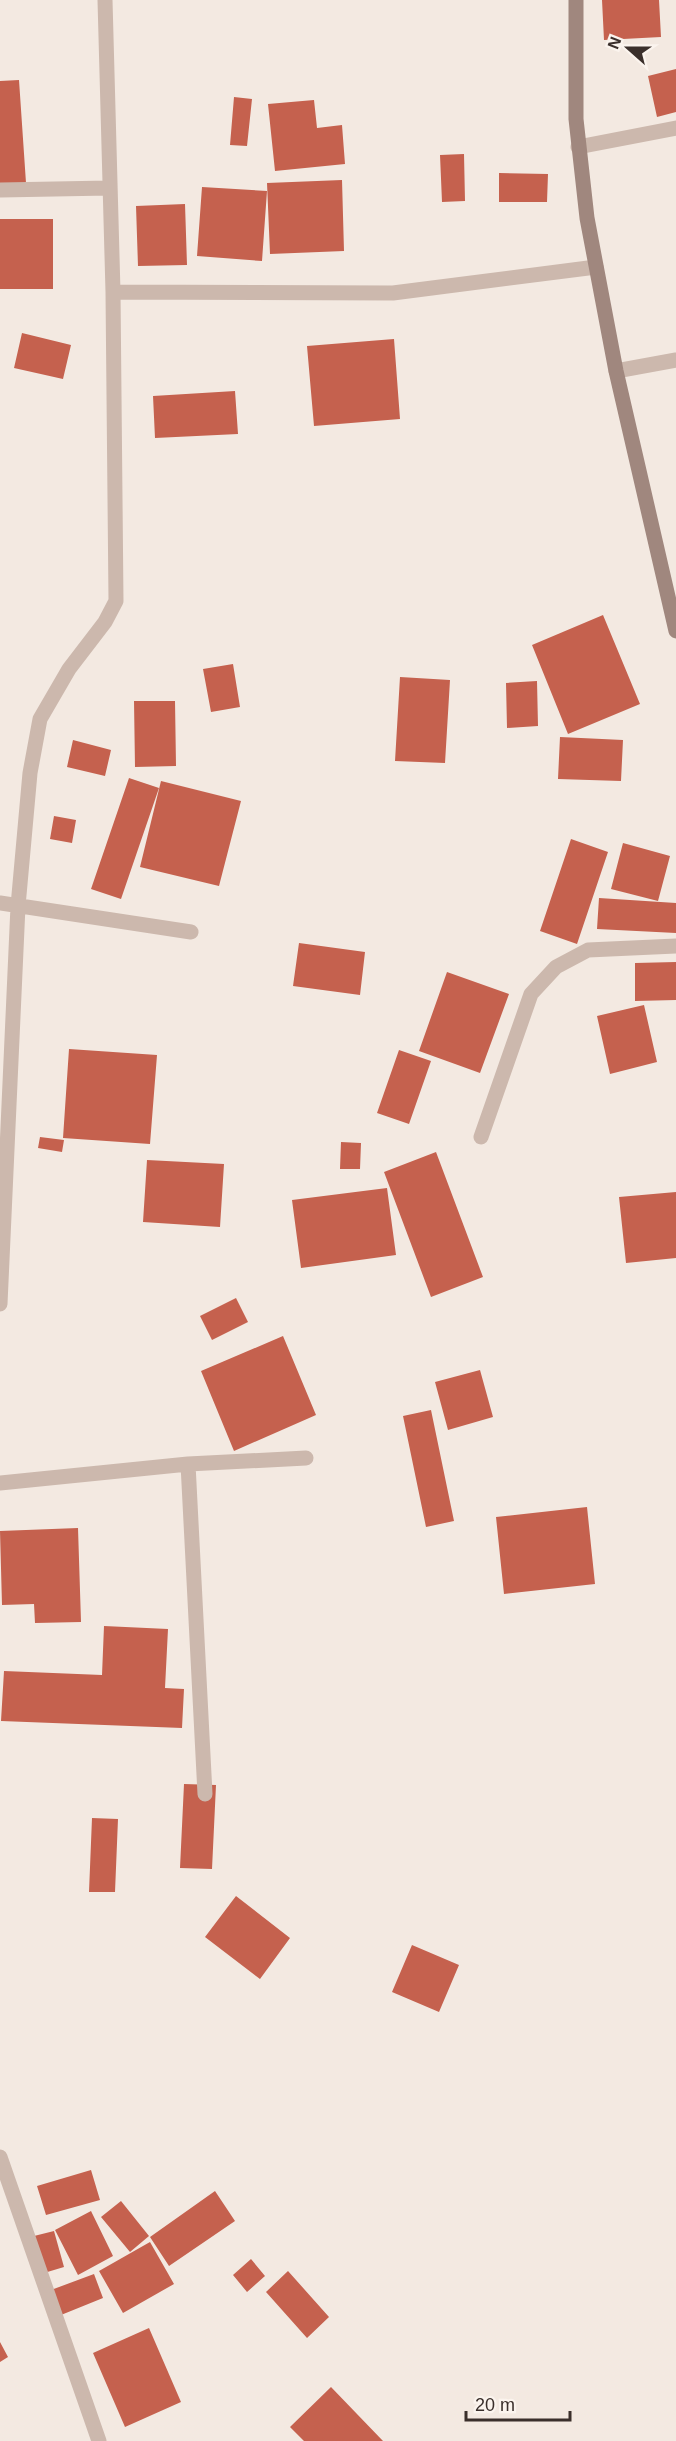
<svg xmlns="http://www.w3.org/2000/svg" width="676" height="2441" viewBox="0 0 676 2441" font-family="Arial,sans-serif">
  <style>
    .building { fill: #c5614e }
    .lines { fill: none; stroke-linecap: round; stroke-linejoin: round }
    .street { stroke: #ccb8ad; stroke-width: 15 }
    .secondary { stroke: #a0877e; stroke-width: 15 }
  </style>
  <rect width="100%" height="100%" fill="#f3e9e1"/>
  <path class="building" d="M602 0H659L661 37 604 40Z
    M676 69V112L657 117 648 76Z
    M19 80 26 183 0 185V81Z
    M234 97 252 99 247 146 230 145Z
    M314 100 317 128 342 125 345 164 275 171 268 104Z
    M464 154 465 201 442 202 440 155Z
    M499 173 548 174 547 202H499Z
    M342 180 344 251 270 254 267 183Z
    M202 187 267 191 262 261 197 256Z
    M185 204 187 265 138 266 136 206Z
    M0 219H53V289H0Z
    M22 333 71 345 63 379 14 368Z
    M394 339 400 419 314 426 307 346Z
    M235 391 238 434 155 438 153 396Z
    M603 615 640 704 568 734 532 645Z
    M233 664 240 707 211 712 203 669Z
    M400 677 450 680 445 763 395 761Z
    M537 681 538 726 507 728 506 683Z
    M134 701H175L176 766 135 767Z
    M560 737 623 740 621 781 558 779Z
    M73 740 111 750 105 776 67 767Z
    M129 778 159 788 121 899 91 889Z
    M161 781 241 801 219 886 140 867Z
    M54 816 76 820 72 843 50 839Z
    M571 839 608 852 577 944 540 931Z
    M623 843 670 856 658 901 611 889Z
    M599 898 676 903V933L597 929Z
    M299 943 365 952 360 995 293 986Z
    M676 962V1000L635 1001V963Z
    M447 972 509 994 480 1073 419 1051Z
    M644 1005 657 1062 610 1074 597 1016Z
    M69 1049 157 1055 150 1144 63 1138Z
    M399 1050 431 1061 409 1124 377 1113Z
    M40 1137 64 1140 62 1152 38 1148Z
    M341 1142 361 1143 360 1169H340Z
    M436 1152 483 1277 431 1297 384 1172Z
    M147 1160 224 1164 220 1227 143 1222Z
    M387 1188 396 1255 301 1268 292 1200Z
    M676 1192V1258L626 1263 619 1197Z
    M236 1298 248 1322 212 1340 200 1316Z
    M283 1336 316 1415 234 1451 201 1371Z
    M480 1370 493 1417 448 1430 435 1382Z
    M431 1410 454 1521 426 1527 403 1416Z
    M587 1507 595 1584 504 1594 496 1517Z
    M78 1528 81 1622 35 1623 34 1604 2 1605 0 1531Z
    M104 1626 168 1629 165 1688 184 1689 182 1728 1 1721 4 1671 102 1675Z
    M184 1784 216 1785 212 1869 180 1868Z
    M92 1818 118 1819 115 1892H89Z
    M236 1896 290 1938 260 1979 205 1937Z
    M412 1945 459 1965 439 2012 392 1992Z
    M91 2170 100 2200 46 2215 37 2186Z
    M215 2191 235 2221 169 2266 150 2237Z
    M121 2201 149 2236 130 2252 101 2217Z
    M91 2211 113 2256 78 2275 55 2230Z
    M54 2231 64 2267 44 2273 34 2236Z
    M150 2242 174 2284 123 2313 99 2271Z
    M251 2259 265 2276 247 2292 233 2275Z
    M288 2271 329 2317 307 2338 266 2292Z
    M94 2274 103 2298 61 2315 51 2290Z
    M149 2328 181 2402 125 2427 93 2353Z
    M0 2342 8 2357 0 2362Z
    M331 2387 383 2441H304L290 2427Z"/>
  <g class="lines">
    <path class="street" d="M578 147 676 128
      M0 190 109 188
      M113 292 393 293 596 267
      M616 371 676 360
      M0 903 191 932
      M481 1137 531 994 556 967 588 950 676 946
      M0 1304 18 906 30 773 40 719 69 669 105 622 116 601 113 292 105 0
      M188 1464 205 1794
      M0 1483 188 1464 306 1458
      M0 2157 99 2441"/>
    <path class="secondary" d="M576 0V119L587 218 616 371 676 631"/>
  </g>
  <g transform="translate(628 48) rotate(291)" stroke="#fbf4ee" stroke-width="4.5" paint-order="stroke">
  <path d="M0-4.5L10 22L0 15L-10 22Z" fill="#3a2f2b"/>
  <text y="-9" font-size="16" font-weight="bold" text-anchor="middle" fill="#3a2f2b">N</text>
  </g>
  <path d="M466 2411v9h104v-9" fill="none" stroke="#3a2f2b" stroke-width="3"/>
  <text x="475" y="2411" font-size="18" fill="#3a2f2b" stroke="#fbf4ee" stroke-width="4.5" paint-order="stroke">20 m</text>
</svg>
